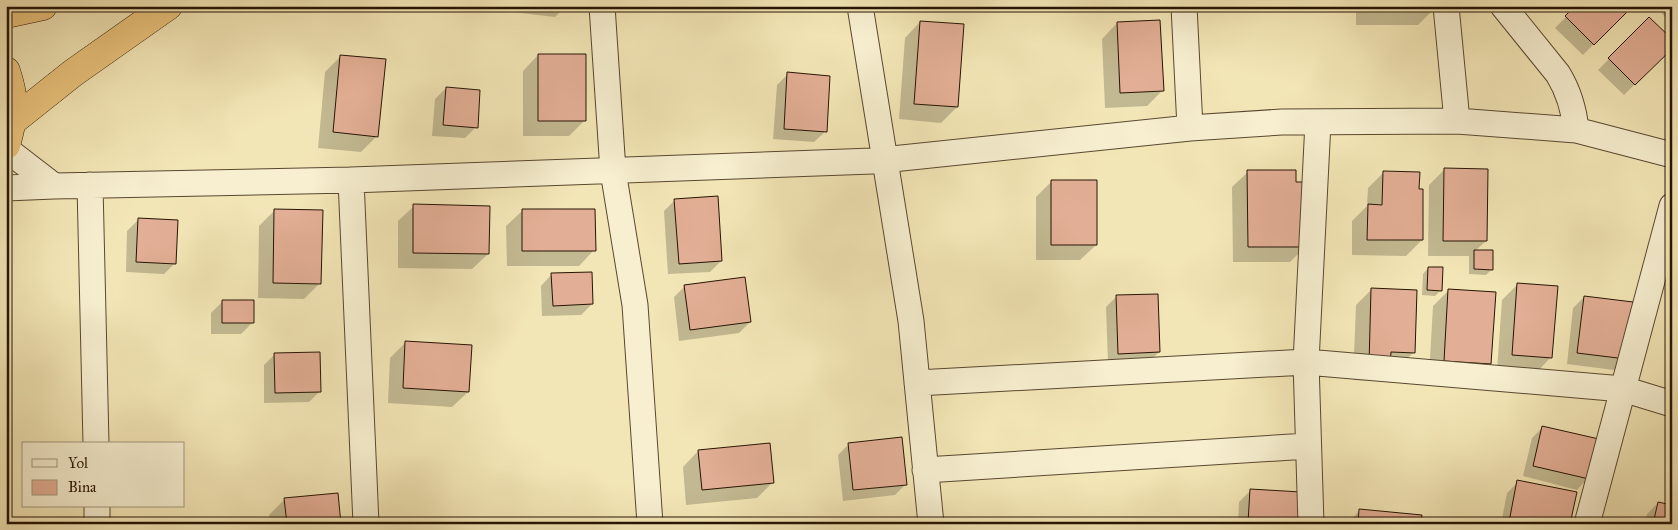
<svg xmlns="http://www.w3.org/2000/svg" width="1678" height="530" viewBox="0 0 1678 530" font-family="'IM FELL Great Primer',serif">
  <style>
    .shadow { fill: #0003 }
    .building { fill: #e2ae95; stroke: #261403 }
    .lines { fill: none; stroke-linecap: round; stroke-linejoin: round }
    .street-casing { stroke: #594830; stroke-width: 27 }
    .highway-casing { stroke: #261403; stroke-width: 29 }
    .street { stroke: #f7efd0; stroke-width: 25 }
    .highway { stroke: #eac37b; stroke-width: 28 }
  </style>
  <rect width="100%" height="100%" fill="#f3e6b6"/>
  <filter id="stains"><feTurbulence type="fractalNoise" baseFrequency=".004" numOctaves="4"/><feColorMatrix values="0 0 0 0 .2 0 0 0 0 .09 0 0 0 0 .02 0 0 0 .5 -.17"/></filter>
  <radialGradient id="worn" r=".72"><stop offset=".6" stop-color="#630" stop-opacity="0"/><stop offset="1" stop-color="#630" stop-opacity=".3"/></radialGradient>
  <path class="shadow" d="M495 6H566L555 17 494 10Z
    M1356 6H1434V9L1418 25H1356Z
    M1577 6H1631L1583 55 1555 28Z
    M1655 6H1672V24Z
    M1649 19 1672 47 1624 95 1598 70Z
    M920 22 963 25 957 107 941 123 899 119 905 38Z
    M1117 23 1163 90 1147 106 1105 108 1102 39Z
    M538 55 584 121 569 136H523V71Z
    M341 56 377 136 361 152 318 148 325 72Z
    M788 74 826 131 814 142 773 139 777 85Z
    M446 88 476 127 465 138 432 136 435 99Z
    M1444 170 1486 241 1475 251 1492 269 1486 275 1469 274V256H1428L1429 185Z
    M1248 172 1295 184 1306 246 1290 262H1233L1232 187Z
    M1383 173 1418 191 1422 240 1406 256 1352 255V221L1367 206 1368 188Z
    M1052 181 1096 245 1080 260H1036V197Z
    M675 200 721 261 710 272 668 274 664 211Z
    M414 206 488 254 472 269 398 268V221Z
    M275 210 320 283 304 299 258 298 259 226Z
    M522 211 594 250 579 266H507L506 226Z
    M138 220 175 263 164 274 126 272 127 231Z
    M1428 268 1441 290 1435 296 1422 295 1423 274Z
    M552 274 592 304 581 315 542 316 541 286Z
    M1518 284 1551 357 1536 373 1497 370 1502 300Z
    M685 286 750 322 739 333 679 341 674 297Z
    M1372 289 1414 352 1398 368H1387L1373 381 1353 380 1356 305Z
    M1449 290 1490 363 1474 379 1429 376 1433 306Z
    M1117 296 1159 352 1148 363 1108 364 1106 307Z
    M1584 297 1625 359 1614 370 1567 364 1573 308Z
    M222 302 252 323 241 334H211V313Z
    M406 342 468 392 452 407 388 403 390 358Z
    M275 354 320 391 309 402 264 403V365Z
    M1543 427 1588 478 1577 490 1523 476 1532 438Z
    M849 444 906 484 895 495 843 501 838 455Z
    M698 451 773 482 757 498 686 505 683 467Z
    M1518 482 1569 524H1501L1507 493Z
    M1250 491 1298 524H1238L1239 502Z
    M285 499 340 524H270L269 515Z
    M1658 503 1672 524H1645L1647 514Z
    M1360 510 1420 524H1349V522Z"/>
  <path class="building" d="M1371 6H1435V10L1371 9Z
    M1575 6H1633L1594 45 1565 16Z
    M1649 17 1672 39V49L1635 85 1608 58Z
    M1160 20 1164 91 1120 93 1117 22Z
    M920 21 964 24 958 107 914 104Z
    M538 54H586V121H538Z
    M340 55 386 59 378 137 333 132Z
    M787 72 830 76 827 132 784 129Z
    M446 87 480 90 478 128 443 125Z
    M1444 168 1488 169 1487 241H1443Z
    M1247 170H1296V182H1307V247H1248Z
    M1383 171 1420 172 1419 189H1423V240H1367L1368 204 1382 205Z
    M1051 180H1097V245H1051Z
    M718 196 722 261 679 264 674 199Z
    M413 204 490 206 489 254 413 253Z
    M274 209 323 210 321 284 273 283Z
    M522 209H595L596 251H522Z
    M138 218 178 220 176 264 136 262Z
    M1474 250H1493V270L1474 269Z
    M1428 267H1443L1442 291 1427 290Z
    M592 272 593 304 553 306 551 273Z
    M745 277 751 322 690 330 684 285Z
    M1517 283 1558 286 1552 358 1512 355Z
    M1371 288 1417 290 1415 353 1391 352 1390 366 1369 365Z
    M1448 289 1496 292 1491 364 1444 361Z
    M1158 294 1160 352 1118 354 1116 295Z
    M1584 296 1633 302 1626 359 1577 353Z
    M222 300H254V323H222Z
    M405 341 472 345 469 392 403 388Z
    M320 352 321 392 275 393 274 353Z
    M1542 426 1599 439 1589 479 1533 466Z
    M902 437 907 485 853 490 848 443Z
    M770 443 774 483 702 490 698 450Z
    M1517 480 1577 492 1570 524H1520L1509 522Z
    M1250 489 1301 492 1300 524 1248 523Z
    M338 493 341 524H287L284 498Z
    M1658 502 1672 505V524H1653Z
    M1359 509 1422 515 1421 524H1358Z"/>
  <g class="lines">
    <g class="street-casing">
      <path id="street" d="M602 6 613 171 635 305 650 524
        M860 6 911 321 931 524
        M1184 6 1190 128
        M1446 6 1457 121
        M1503 6 1558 74C1569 92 1574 109 1576 130
        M6 149 54 186 351 180 873 161 1190 128 1282 122 1457 121 1576 130 1672 155
        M351 180 366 524
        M90 185 96 444
        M6 188 54 186
        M917 383 1306 362 1623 389 1672 404
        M925 470 1308 446
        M97 506V524
        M1311 524 1306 362 1318 122
        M1587 524 1672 206"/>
    </g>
    <g class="highway-casing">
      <path id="highway" d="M6 14 43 6
        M6 71C16 101 15 114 6 145
        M14 120 73 73 168 6"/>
    </g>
    <use href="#street" class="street"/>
    <use href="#highway" class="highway"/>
  </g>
  <rect width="1678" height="530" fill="none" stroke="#f3e6b6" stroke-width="25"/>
  <rect x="8" y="8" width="1663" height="515" fill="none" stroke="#261403" stroke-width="2.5"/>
  <rect x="12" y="12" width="1653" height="505" fill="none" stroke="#261403"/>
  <rect x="22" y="442" width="162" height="65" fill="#f7efd0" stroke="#a3977e"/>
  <rect x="32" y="459" width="25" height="8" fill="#f7efd0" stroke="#a3977e"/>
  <text x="68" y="468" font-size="15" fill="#261403">Yol</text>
  <rect x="32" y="480" width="25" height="15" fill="#e2ae95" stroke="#a3977e"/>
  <text x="68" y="492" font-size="15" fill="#261403">Bina</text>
  <rect width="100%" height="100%" filter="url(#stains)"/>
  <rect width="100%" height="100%" fill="url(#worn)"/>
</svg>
